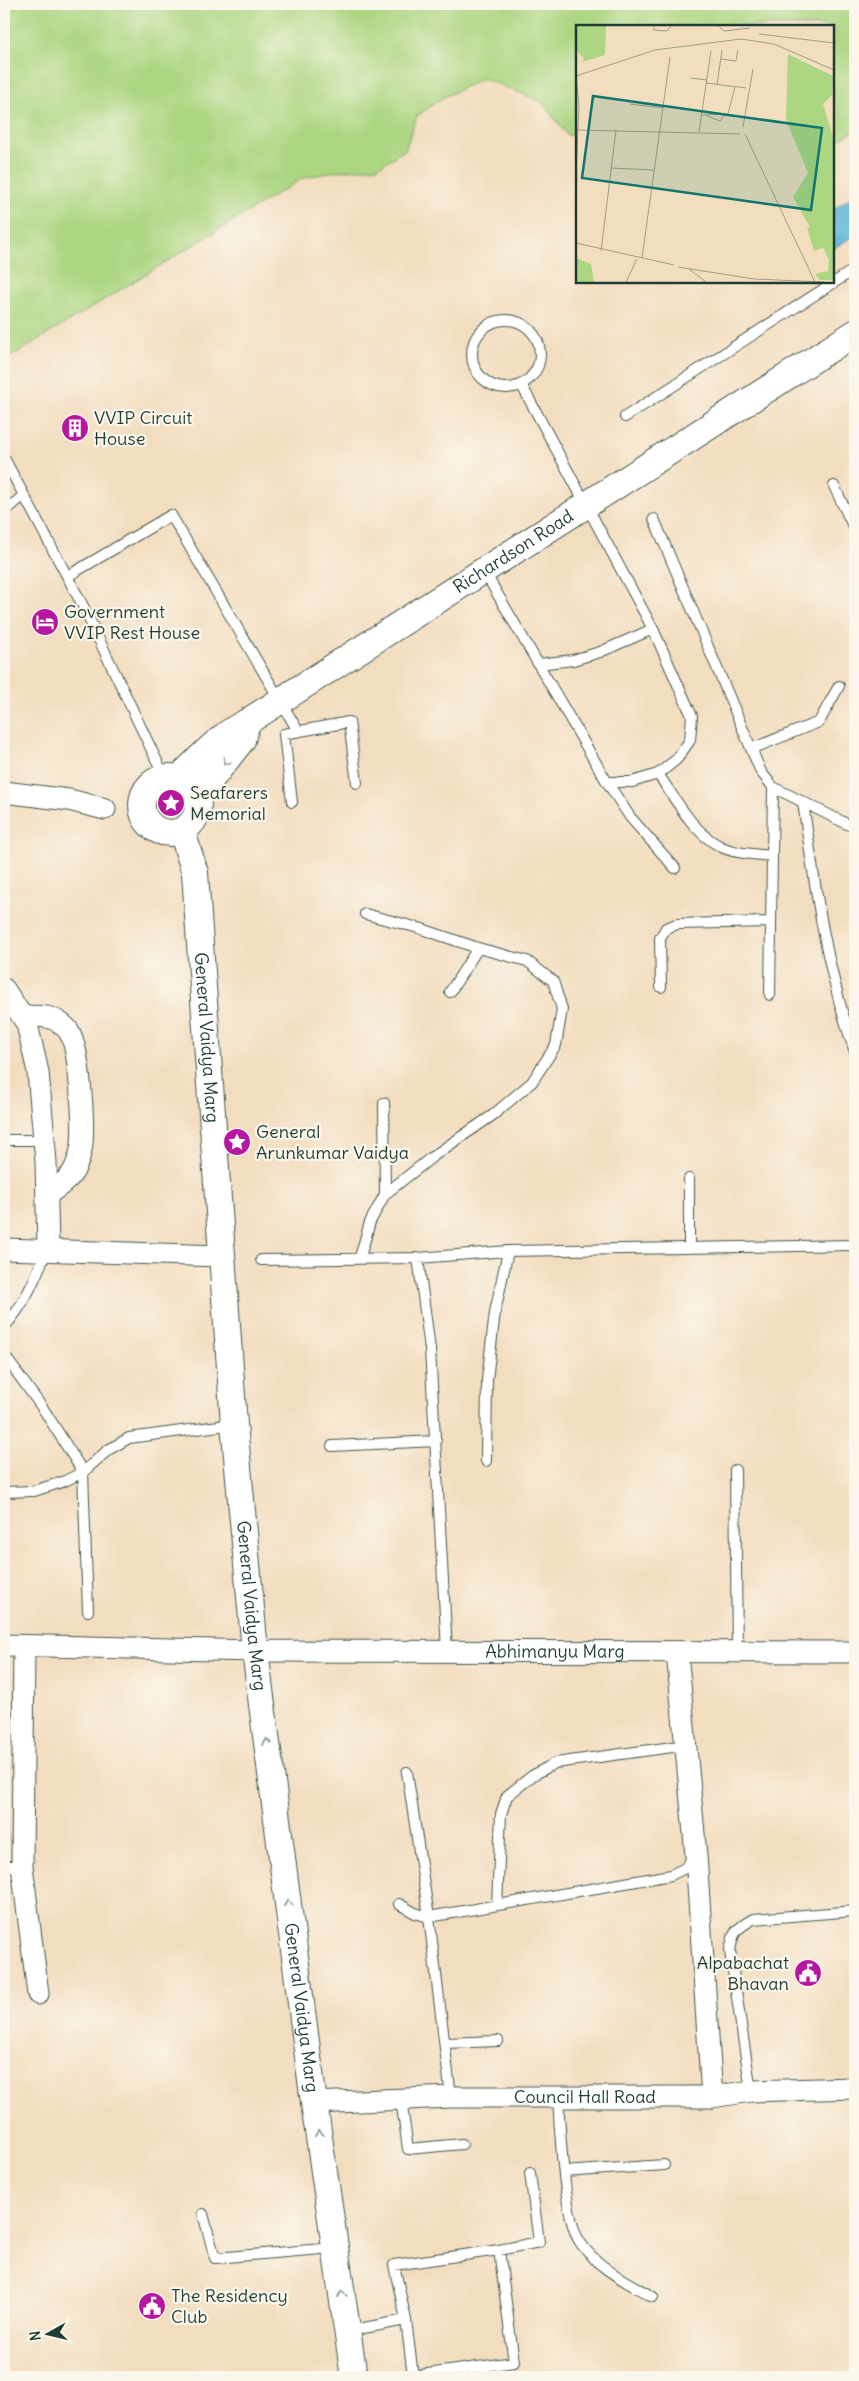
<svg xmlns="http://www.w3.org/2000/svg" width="859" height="2381" viewBox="0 0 859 2381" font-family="Delius,sans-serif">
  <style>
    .green { fill: #acd681; stroke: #668a5a }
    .water { fill: #56b3d4; stroke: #3a7884 }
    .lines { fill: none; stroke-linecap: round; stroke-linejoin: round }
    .service-casing { stroke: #3f5549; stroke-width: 12 }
    .minor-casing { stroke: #3f5549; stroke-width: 23 }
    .tertiary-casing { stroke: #3f5549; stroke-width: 28 }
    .service { stroke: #fff; stroke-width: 10 }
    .minor { stroke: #fff; stroke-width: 21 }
    .tertiary { stroke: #fff; stroke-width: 26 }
    .oneway { stroke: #8f9e9a }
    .labels { text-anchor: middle; stroke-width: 4.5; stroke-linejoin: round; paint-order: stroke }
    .poi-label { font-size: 18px; fill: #1f3d34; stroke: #fbf7ec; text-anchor: start }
    .street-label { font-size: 18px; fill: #1f3d34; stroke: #fbf7ec }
    .inset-road { fill: none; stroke: #9e9d87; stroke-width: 1 }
    .view { fill: #0f766e; fill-opacity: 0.15; stroke: #0f766e; stroke-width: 2.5 }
    .inset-edge { fill: none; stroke: #1f3d34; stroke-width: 2.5 }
  </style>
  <rect width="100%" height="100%" fill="#fbf7ec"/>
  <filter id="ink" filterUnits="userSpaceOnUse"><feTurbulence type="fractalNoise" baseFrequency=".02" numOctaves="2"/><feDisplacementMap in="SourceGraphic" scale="10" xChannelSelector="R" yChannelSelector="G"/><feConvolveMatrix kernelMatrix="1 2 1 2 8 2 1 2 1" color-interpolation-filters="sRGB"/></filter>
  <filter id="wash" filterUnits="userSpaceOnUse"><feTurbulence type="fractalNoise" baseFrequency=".0096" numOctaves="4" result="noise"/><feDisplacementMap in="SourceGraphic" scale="20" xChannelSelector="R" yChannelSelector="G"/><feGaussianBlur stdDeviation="1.12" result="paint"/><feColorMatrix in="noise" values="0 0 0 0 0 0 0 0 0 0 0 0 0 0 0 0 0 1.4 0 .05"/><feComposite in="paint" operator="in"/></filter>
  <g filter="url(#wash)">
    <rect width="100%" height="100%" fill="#f3ddbf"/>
    <path class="green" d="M4 4H855V130L833 144V26H578V135H567L542 102 483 78 442 98 417 116 405 150 378 167 337 171 303 178 4 361Z"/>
    <path class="water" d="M855 195V235L833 249V209Z"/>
  </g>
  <g filter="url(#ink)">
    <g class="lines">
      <g class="service-casing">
        <path id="service" d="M472 354a34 34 0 1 1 68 0a34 34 0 1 1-68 0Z
          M521 384 653 629 692 716 690 740 677 759 658 774 632 782H607
          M625 417 855 269
          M4 458 83 606 165 778
          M834 486 855 530
          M4 512 23 496
          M654 519 761 772 773 787 855 828
          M484 571 607 782 630 817 675 868
          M68 576 171 515 298 731
          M538 664 573 660 600 652 653 629
          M751 749 819 722 839 686
          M658 774C674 797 693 832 718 845 733 854 755 854 772 856
          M292 802 284 734 349 722 357 783
          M803 802C815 888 826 969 855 1052
          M661 987 660 938 666 928 677 924 771 922
          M450 992 478 948
          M770 995 773 787
          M384 1103 385 1194
          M4 1140H44
          M689 1179V1248
          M360 1257 370 1222 385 1194 432 1157 493 1115 532 1082 556 1045 562 1009 553 981 527 961 478 948 419 928 365 914
          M418 1258 430 1349 447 1651
          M261 1260 418 1258 508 1251 855 1245
          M4 1327C25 1305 35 1278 47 1250
          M4 1355 44 1410 83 1472 88 1611
          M332 1446 436 1441
          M486 1461 487 1380 495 1312 508 1251
          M735 1470 737 1652
          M4 1492 34 1491 65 1481 83 1472 108 1450 129 1438 234 1424
          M407 1772 429 1917 451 2097
          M4 1866H22
          M399 1904 415 1913 429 1917 671 1875 685 1868 695 1856
          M497 1905 501 1814 507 1796 532 1776 555 1763 687 1745
          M445 2043 498 2041
          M751 2091 730 1951C733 1931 736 1929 753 1919L855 1911
          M558 2098C560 2129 564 2219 580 2242 597 2268 627 2282 653 2297
          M401 2099 408 2149 462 2144
          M564 2172 664 2165
          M203 2214 215 2258 334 2248
          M499 2250 514 2362 413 2376 406 2320 394 2265 499 2250 539 2242 530 2173
          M348 2331 406 2320"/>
      </g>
      <g class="minor-casing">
        <g id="minor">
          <path d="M4 792 69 800 105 809"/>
          <path d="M4 989 27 1024 38 1072 46 1162 48 1249"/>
          <path d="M23 1017C41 1015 55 1015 68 1030 80 1046 84 1122 82 1144 81 1151 79 1159 76 1166 71 1179 58 1187 47 1195"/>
          <path d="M4 1249 221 1256"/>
          <path id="s1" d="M4 1645 255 1651 855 1652"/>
          <path d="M24 1646 22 1866 38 1994"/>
          <path d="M677 1652 696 1855 712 2097"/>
          <path id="s2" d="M314 2103 451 2097H712L751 2091 855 2088"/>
        </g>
      </g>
      <g class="tertiary-casing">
        <g id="tertiary">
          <circle cx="170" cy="805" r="28"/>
          <path id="s3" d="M178 779C200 758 220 735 247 722L855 333"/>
          <path d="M197 797 242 740 247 722"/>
          <path id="s4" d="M182 831 195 873 234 1424 255 1651 314 2103 354 2377"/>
        </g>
      </g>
      <use href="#service" class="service"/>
      <use href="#minor" class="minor"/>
      <use href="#tertiary" class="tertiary"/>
    </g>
    <defs><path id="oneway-chevron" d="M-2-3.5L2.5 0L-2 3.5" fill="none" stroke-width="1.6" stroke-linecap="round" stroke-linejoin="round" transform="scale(1.25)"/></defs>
    <g class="oneway">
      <use href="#oneway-chevron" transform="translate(226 762) rotate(129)"/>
      <use href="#oneway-chevron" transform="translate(267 1742) rotate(-97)"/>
      <use href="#oneway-chevron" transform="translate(288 1903) rotate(-97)"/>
      <use href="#oneway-chevron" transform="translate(319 2133) rotate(-98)"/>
      <use href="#oneway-chevron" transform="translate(342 2294) rotate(-98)"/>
    </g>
  </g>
  <defs>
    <g id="building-disc" transform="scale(1.4375)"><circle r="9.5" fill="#b5179e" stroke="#fbf7ec"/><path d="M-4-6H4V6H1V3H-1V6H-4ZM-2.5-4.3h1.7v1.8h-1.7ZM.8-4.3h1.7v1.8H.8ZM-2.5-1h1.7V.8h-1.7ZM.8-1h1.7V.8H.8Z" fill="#fff"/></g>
    <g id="hotel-disc" transform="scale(1.4375)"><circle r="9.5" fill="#b5179e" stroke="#fbf7ec"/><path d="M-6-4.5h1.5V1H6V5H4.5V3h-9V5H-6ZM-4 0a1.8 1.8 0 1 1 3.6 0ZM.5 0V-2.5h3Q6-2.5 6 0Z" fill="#fff"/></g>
    <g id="sight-disc" transform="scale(1.4375)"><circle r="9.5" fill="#b5179e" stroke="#fbf7ec"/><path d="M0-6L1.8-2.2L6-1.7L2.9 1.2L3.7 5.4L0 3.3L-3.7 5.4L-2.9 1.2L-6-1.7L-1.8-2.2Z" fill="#fff"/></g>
    <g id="civic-disc" transform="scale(1.4375)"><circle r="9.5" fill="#b5179e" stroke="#fbf7ec"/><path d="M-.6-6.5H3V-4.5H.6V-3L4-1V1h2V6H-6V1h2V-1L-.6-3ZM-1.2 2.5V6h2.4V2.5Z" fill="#fff"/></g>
  </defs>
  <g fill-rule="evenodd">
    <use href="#building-disc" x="75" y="428"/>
    <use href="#hotel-disc" x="45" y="622"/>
    <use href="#sight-disc" x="171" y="803"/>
    <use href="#sight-disc" x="237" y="1142"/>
    <use href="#civic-disc" x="808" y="1973"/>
    <use href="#civic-disc" x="152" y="2306"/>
  </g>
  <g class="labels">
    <g class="poi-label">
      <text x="94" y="424">VVIP Circuit<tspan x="94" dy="21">House</tspan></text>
      <text x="64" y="618">Government<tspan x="64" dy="21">VVIP Rest House</tspan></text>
      <text x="190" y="799">Seafarers<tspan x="190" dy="21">Memorial</tspan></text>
      <text x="256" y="1138">General<tspan x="256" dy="21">Arunkumar Vaidya</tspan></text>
      <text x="789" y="1969" text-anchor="end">Alpabachat<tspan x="789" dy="21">Bhavan</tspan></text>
      <text x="171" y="2302">The Residency<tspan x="171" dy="21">Club</tspan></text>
    </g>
    <g class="street-label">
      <text dy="6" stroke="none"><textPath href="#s3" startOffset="406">Richardson Road</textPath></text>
      <text dy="6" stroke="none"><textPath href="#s4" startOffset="209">General Vaidya Marg</textPath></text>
      <text dy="6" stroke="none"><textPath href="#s4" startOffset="779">General Vaidya Marg</textPath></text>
      <text dy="6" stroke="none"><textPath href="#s1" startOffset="551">Abhimanyu Marg</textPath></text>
      <text dy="6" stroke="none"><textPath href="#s4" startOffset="1184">General Vaidya Marg</textPath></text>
      <text dy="6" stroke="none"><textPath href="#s2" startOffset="271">Council Hall Road</textPath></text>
    </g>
  </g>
  <g transform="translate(576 25)">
    <rect width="258" height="258" fill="#f3ddbf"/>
    <path d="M0 1H30L29 30 6 37 8 34 1 26ZM212 29 257 51 256 70 247 79 257 112V255H244L239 249 252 246 253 235 247 223 238 226 231 203 234 202 217 172 232 148 210 95ZM0 233 15 239 18 257H0Z" fill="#acd681"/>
    <path class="inset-road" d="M78 1V5L91 6 95 1M143 1 148 6 174 3M183 9 258 18M145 34 160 36 162 25M0 50 3 81 0 150M0 51 79 25 165 14 198 19 258 45M114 53 131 55M130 58 170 63M141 60 146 25M54 79 88 83M126 90 152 89 159 62M131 91 144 96 148 91M167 102 177 44M0 105 164 109M123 107 135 26M169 109 239 257M35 143 78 145M0 218 98 240M25 226 40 105M66 233 94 32M102 242 178 254 249 257M113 244 130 257M50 257 61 234"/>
    <path class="view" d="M17 71 246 103 235 185 6 153Z"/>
    <rect width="258" height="258" class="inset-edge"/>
  </g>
  <rect width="859" height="2381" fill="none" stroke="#fbf7ec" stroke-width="20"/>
  <g transform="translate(48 2334) rotate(262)" stroke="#fbf7ec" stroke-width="4" paint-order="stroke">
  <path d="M0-4L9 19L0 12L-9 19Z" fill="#1f3d34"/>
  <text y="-8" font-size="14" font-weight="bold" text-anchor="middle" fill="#1f3d34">N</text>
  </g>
</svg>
